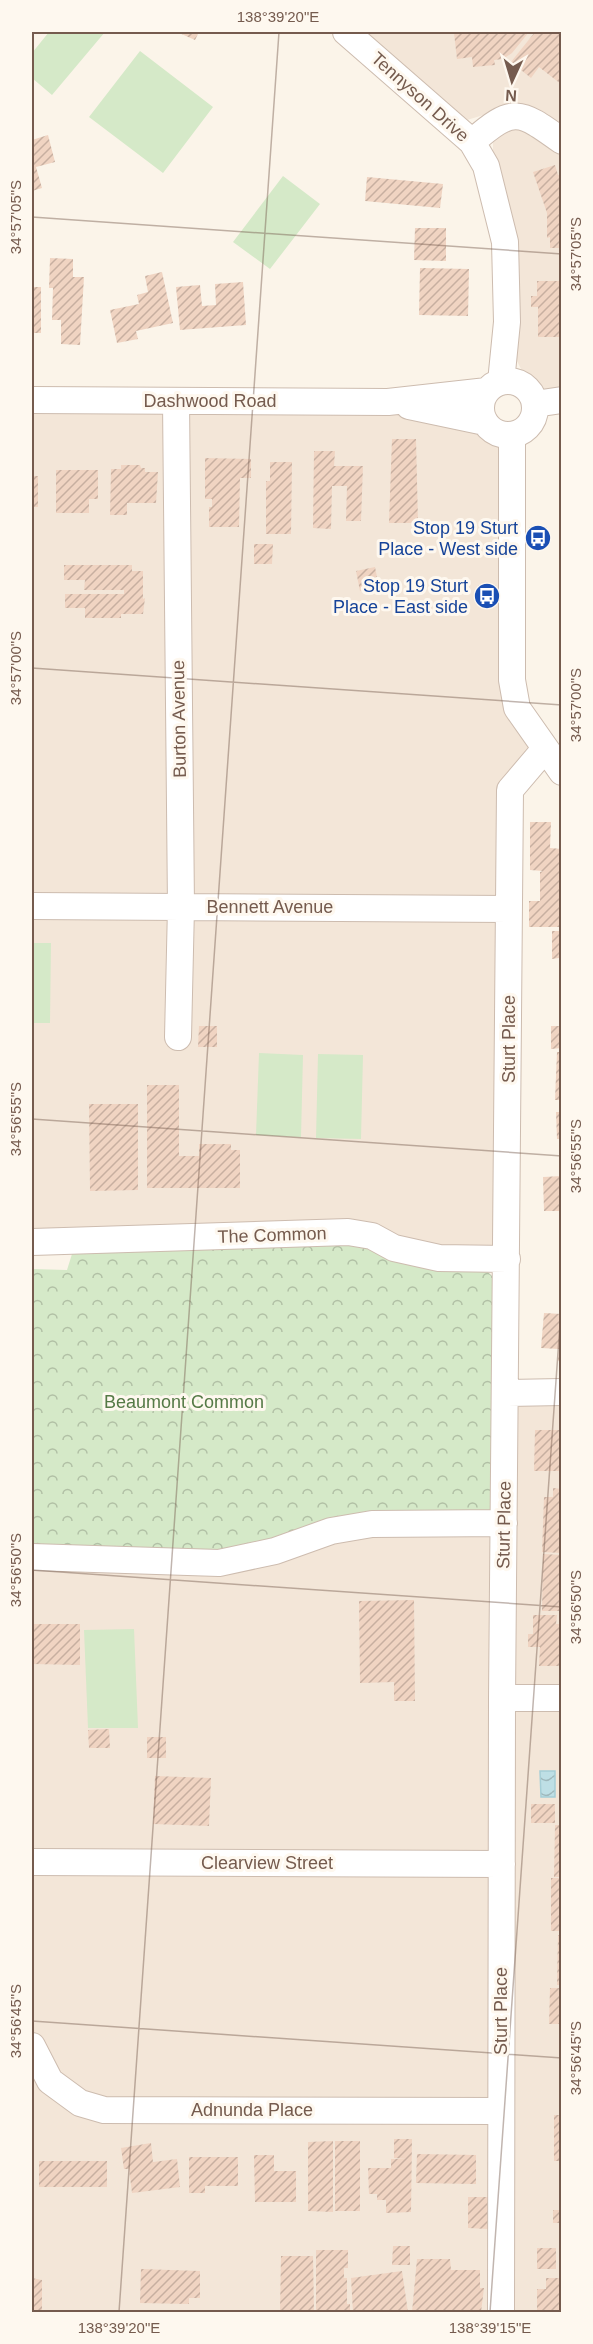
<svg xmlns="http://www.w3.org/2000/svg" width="593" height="2344" viewBox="0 0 593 2344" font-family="Arial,sans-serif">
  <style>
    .residential { fill: #f3e6d8 }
    .forest { fill: url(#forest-crowns) }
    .pitch { fill: #d5e9c8 }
    .water { fill: url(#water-waves); stroke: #a5ced6; stroke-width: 1.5 }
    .building { fill: url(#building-hatch) }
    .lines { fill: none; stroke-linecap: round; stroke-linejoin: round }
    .minor-casing { stroke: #cdbcaf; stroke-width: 28 }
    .minor { stroke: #fff; stroke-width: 26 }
    .ticks { fill: none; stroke: #755b4e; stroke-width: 1.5; stroke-opacity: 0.45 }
    .labels { text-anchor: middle; stroke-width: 6; stroke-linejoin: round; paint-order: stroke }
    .street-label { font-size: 18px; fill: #755b4e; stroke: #fef8ef }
    .transit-label { font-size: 18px; fill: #164399; stroke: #fef8ef; text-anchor: end }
    .park-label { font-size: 18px; fill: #557a46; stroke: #fef8ef }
    .neatline { fill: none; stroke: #755b4e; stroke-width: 2 }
    .ticks-label { font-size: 15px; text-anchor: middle; fill: #755b4e }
  </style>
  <defs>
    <pattern id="forest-crowns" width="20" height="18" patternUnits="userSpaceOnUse" patternTransform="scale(1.5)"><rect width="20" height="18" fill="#d5e9c8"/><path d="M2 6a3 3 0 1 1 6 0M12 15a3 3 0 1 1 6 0" fill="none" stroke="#b1c0a5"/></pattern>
    <pattern id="water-waves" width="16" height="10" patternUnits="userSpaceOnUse" patternTransform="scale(1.5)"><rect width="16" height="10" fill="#bedfe5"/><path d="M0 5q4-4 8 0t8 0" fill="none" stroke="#9fb8bc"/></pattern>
    <pattern id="building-hatch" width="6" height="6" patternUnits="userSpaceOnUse" patternTransform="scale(1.5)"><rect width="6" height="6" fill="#f0d4c2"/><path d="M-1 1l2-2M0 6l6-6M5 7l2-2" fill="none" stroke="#c7afa0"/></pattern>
  </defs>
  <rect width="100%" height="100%" fill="#fbf4e9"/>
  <path class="residential" d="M355 32H561V125L544 112 520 104 467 120Z
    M524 126 561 153V393L544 391 524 375 515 357 493 152V138L502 129Z
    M32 400 388 402 491 429 505 435 512 680 544 750 510 791 507 1259 32 1242Z
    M506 1403 561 1404V2312H32V1538Z"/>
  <path class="forest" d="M347 1244 487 1271 492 1276 494 1284 493 1520 185 1555 32 1546V1269L67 1270 72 1254Z"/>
  <path class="pitch" d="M49 32H105L52 95 32 78V53Z
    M140 51 213 107 163 173 89 117Z
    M283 176 320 204 270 269 233 242Z
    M32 943H51L50 1023H32Z
    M259 1053 303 1055 301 1137 256 1135Z
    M318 1054 363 1055 361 1139 316 1138Z
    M134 1629 138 1728H88L84 1630Z"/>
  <path class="water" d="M540 1771H555V1797H541Z"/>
  <path class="building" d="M177 32H199L195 40Z
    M457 32H529L512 53 503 59 494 60 495 65 473 67 472 57 457 59 454 33Z
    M535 32H562L561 84 539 67 531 78 511 62Z
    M48 135 55 162 36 167 42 188 32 191V140Z
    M555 165 558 175 562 174V248H550V237L547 238V213L533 172Z
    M367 177 443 184 440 208 365 201Z
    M415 228H446V261L414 260Z
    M50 258 73 259V277H84L80 345 61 344V320H52L53 288H49Z
    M420 268 469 269 468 316 419 315Z
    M162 272 173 323 136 331 138 339 117 343 110 310 139 304 137 295 148 292 145 276Z
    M537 281H562V337H538V307H531V296H537Z
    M243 282 246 325 180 330 176 287 200 285 202 306 216 305 215 284Z
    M32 287H41V333H32Z
    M392 439H416L418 523H389Z
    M314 451H335L334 466H363L361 521H346L347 486H332L331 529 313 528Z
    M205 458 251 459V478H240L239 527H209V507H212V499H205Z
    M270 462H292L291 534H266V481H270Z
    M121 465H140L141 468H145V472H158L156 503H127V515H110L111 469H121Z
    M56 470H98V499H89V513H56Z
    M32 476H38V507H32Z
    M254 544H273L272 564H254Z
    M64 565H132V571H143V599L145 598 143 614H121V618H85V608H65V594H124V590H84L85 580H64Z
    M375 567 379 587 360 591 356 571Z
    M530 822H551L550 848 562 849V927H529V901H540V872L543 871 530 870Z
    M552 931H562V983H560L559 958 552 959Z
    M199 1026H217V1047H198Z
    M551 1026H562V1048L551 1049Z
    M557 1052H562V1100H555Z
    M147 1085H179V1156H199V1144H231V1150H240V1188H147Z
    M89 1104H138V1190L90 1191Z
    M556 1112H562V1139H557Z
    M562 1176V1211H544L543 1177Z
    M544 1313 562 1314V1360L558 1361 559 1349 541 1348Z
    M535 1430H562V1471H534Z
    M553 1488 562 1489V1553L542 1552 544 1497H553Z
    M543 1554 562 1555V1611H542Z
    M414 1600 415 1701H394V1682L360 1683 359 1601Z
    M533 1615H557L556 1624H562V1666H539L540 1647H528V1634H533Z
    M32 1624H80V1665L32 1664Z
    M109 1729 110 1748H89L88 1730Z
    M147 1737H166V1758H147Z
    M155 1776 211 1778 209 1826 153 1824Z
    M531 1804H555V1823H531Z
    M555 1825H562V1877H554Z
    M551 1878H562V1931H551Z
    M558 1935H562V1985H557Z
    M550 1988H562V2024H549Z
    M554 2115H562V2161H554Z
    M394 2139H412L411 2212 386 2213V2200H377V2194H369L368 2168H391V2159H406L394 2158Z
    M333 2141V2212L308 2211V2142Z
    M335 2141H360V2211H335Z
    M151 2143 153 2162 177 2159 180 2187 132 2193 129 2169H124L121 2148Z
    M417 2154 476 2155V2184L416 2183Z
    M254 2155H274V2171H296V2202H255Z
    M189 2157H238V2186H205V2193H189Z
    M39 2161H107V2187H39Z
    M468 2197H489L488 2229 468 2228Z
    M553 2210H562V2223H553Z
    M393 2246H410V2265H392Z
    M537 2248H556V2269H537Z
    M316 2250H348V2268H344V2278H347V2304H350V2312H316Z
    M281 2256H313L314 2312H280Z
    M417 2259H450L451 2270H480V2288H484L481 2312H412Z
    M141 2269 200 2271V2298H189V2304L140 2303Z
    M402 2271 408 2312H353L351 2278Z
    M32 2278 42 2280V2312H32Z
    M546 2278H562V2312H537V2289H546Z"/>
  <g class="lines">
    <g class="minor-casing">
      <path id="minor" d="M346 32 472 142 486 166 505 242 507 322 501 382
        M472 142C513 106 519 110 562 141
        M481 408a27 27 0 1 1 54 0a27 27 0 1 1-54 0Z
        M32 400 388 402 487 391
        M176 401 181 907 178 1037
        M535 404 562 400
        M409 406 485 422
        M512 435V680L517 708 562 772
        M32 906 509 909
        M32 1242 348 1232 372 1236 394 1248 439 1258 507 1259
        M506 1393 562 1392
        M32 1557 219 1563 275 1551 331 1531 372 1524 504 1523
        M502 1698H562
        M32 1862 502 1864
        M32 2046 50 2081 80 2103 104 2110 501 2111
        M501 2312 502 1698 510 790 544 750"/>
    </g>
    <use href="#minor" class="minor"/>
  </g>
  <path class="ticks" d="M32 217 562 254M32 668 562 705M32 1119 562 1156M32 1570 562 1607M32 2021 562 2058M119 2312 279 32M490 2312 562 1296"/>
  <defs>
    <g id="bus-disc" transform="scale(1.35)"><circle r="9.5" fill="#1a4fb4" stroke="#fef8ef"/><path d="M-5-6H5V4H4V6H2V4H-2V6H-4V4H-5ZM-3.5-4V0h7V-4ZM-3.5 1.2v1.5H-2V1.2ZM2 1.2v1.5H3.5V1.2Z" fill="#fff"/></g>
  </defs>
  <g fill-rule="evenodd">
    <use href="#bus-disc" x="538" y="538"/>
    <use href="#bus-disc" x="487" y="596"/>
  </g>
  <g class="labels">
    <g class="street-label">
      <text transform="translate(420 97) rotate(42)" y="6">Tennyson Drive</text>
      <text x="210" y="407">Dashwood Road</text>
      <text transform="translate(179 719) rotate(-91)" y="6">Burton Avenue</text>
      <text x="270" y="913">Bennett Avenue</text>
      <text transform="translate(509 1039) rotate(-90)" y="6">Sturt Place</text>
      <text transform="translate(272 1235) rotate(-2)" y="6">The Common</text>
      <text transform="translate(504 1525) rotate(-89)" y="6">Sturt Place</text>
      <text x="267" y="1869">Clearview Street</text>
      <text transform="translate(501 2011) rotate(-90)" y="6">Sturt Place</text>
      <text x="252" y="2116">Adnunda Place</text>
    </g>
    <g class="transit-label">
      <text x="518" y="534">Stop 19 Sturt<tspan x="518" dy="21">Place - West side</tspan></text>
      <text x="468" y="592">Stop 19 Sturt<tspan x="468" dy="21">Place - East side</tspan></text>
    </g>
    <g class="park-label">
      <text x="184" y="1408">Beaumont Common</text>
    </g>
  </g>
  <rect width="593" height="2344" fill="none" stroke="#fef8ef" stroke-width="66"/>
  <g transform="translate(512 81) rotate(184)" stroke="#fef8ef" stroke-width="4.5" paint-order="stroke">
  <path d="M0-4.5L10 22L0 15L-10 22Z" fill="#755b4e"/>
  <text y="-9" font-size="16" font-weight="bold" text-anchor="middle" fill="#755b4e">N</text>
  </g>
  <rect x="33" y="33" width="527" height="2278" class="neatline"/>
  <g class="ticks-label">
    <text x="278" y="22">138°39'20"E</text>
    <text transform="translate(16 217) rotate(-90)" y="5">34°57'05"S</text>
    <text transform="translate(576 254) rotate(-90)" y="5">34°57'05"S</text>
    <text transform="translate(16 668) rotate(-90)" y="5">34°57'00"S</text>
    <text transform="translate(576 705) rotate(-90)" y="5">34°57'00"S</text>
    <text transform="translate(16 1119) rotate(-90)" y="5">34°56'55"S</text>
    <text transform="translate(576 1156) rotate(-90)" y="5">34°56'55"S</text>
    <text transform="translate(16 1570) rotate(-90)" y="5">34°56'50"S</text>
    <text transform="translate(576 1607) rotate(-90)" y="5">34°56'50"S</text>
    <text transform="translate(16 2021) rotate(-90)" y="5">34°56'45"S</text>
    <text transform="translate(576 2058) rotate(-90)" y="5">34°56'45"S</text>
    <text x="119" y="2333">138°39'20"E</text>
    <text x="490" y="2333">138°39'15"E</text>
  </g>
</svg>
